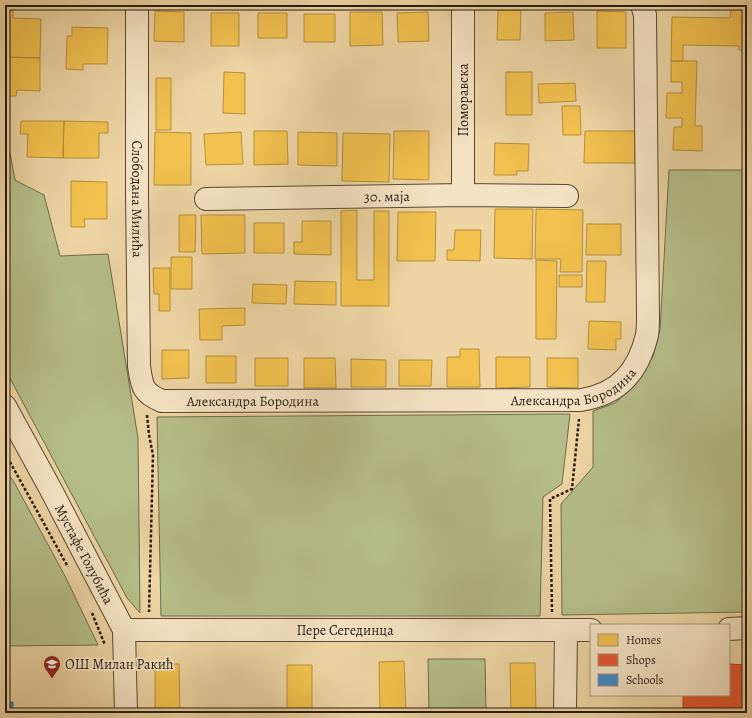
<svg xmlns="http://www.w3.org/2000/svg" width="752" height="718" viewBox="0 0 752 718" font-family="Alegreya,serif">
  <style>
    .green { fill: #b4bd89; stroke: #6c6c4e }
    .homes { fill: #f2c14e; stroke: #b48f3c }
    .shops { fill: #e4572e; stroke: #ab4526 }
    .schools { fill: #3f88c5; stroke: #37678f }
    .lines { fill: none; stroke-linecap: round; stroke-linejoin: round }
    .minor-casing { stroke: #574836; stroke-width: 24 }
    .path { stroke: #251a12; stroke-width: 2.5; stroke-dasharray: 3 2; stroke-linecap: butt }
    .minor { stroke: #f4e3c3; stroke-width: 22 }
    .labels { text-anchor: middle; stroke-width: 4; stroke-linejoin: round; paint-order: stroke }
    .street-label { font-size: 14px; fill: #251a12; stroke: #f4e3c3 }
    .poi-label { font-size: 14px; fill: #251a12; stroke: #f4e3c3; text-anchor: start }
  </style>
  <rect width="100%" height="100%" fill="#eed4a3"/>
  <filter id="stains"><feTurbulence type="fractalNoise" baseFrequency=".005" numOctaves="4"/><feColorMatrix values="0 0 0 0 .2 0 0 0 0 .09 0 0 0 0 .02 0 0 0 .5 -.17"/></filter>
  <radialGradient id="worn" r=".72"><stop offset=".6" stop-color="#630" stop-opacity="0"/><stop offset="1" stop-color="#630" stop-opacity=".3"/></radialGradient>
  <path class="green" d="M5 126 15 180 44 195 60 256 108 254 138 438 140 613 127 598 5 369Z
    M669 170H747V612L562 615 561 504 593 467V411L615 403 636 384 653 356 660 330Z
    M570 414 562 484 543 497 540 616H161L157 417Z
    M5 469 14 482 65 576 98 645 5 646Z
    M428 659H485L486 712H429Z"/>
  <path class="homes" d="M731 8 747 9V51L739 50V46L683 45V61H671L672 17 730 18Z
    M5 10H13V18L41 19 40 58 5 57Z
    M498 10H521L520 40H497Z
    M155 11 184 12V42L154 41Z
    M597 11 626 12V48H597Z
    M350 12H382L383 45 350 46Z
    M428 12 429 41 398 42 397 13Z
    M573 12 574 40 545 41V13Z
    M211 13H239V46H211Z
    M258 13H287V38H258Z
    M304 14H335V42H304Z
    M72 27 108 28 107 64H83V70L66 69 67 36H72Z
    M5 57 40 58V91L17 90 16 96H5Z
    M671 61H697L695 126H702V151L673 150 674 127H682V118H666L667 93H682V82H671Z
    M224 72 245 73V114L223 113Z
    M506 72H532V115H506Z
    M156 78H171V130H156Z
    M575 83 576 101 539 103 538 84Z
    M562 106H580L581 135H563Z
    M21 121H64L63 158 27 157 28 134H20Z
    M64 121 108 122V133H99V158H63Z
    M254 131H287L288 164 254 165Z
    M394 131H429V180L393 179Z
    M585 131H635V163H584Z
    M155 132 191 133V185H154Z
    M241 132 243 164 206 165 204 134Z
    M298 132 337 133V166L298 165Z
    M343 133 390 134 389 182 342 181Z
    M495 143 529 144 528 171H517V175H494Z
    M71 181 107 182V219H84L85 227H71Z
    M495 209H533L532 259 494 258Z
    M536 209 583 210 582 272H560L561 259H535Z
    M357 210V280H374V211H389V306H341V211Z
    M398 212H436L435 261H397Z
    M179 215H196L195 252H179Z
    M201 215H245V253L202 254Z
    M302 221H331V255L294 254V242H302Z
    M254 223H284V253H254Z
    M587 224H621V255H586Z
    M455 230H481L480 261 447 260V250H454Z
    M171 257H192V289H171Z
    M536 260 557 261 556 339H536Z
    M587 261H606L605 302H586Z
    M153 268H170V311H159V294H154Z
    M559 275H582V287H559Z
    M295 281 336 282V305L294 304Z
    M253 284 287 285 286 304 252 303Z
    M245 308V325L222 326V340H200L199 309Z
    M589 321 621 322V339H616V350L588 349Z
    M460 349H479L480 387H447V357H460Z
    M162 350H189V378L162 379Z
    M206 356H236V383H206Z
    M496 357H530V387L496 388Z
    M255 358H288V386H255Z
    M304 358H335L336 388H304Z
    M547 358H578V388L547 387Z
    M351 359 386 360V387H351Z
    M399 360H432L431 386H399Z
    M404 661 406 713H380L379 662Z
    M510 663H535L536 713H511Z
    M155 664H179L180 713H155Z
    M287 665H312V713H287Z"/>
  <path class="shops" d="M729 664 747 665V713H683V695H729Z"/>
  <path class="schools" d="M5 702H13V713H5Z"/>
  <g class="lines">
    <g class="minor-casing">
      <g id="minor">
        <path id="s1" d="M137 5V193L139 366C142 386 142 393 162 401L581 400C619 394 638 372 647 335 648 329 648 322 648 316L645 15 642 5"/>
        <path d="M463 5V195"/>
        <path id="s2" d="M206 199 463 195 567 196"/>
        <path id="s3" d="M5 406 50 488 124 630 126 713"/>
        <path d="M729 629 747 628"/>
        <path id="s4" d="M124 630H591"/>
        <path d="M565 713 566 630"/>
      </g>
    </g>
    <path class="path" d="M147 415 149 435 153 455 149 612
      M5 453 68 567
      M552 612 550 499 572 489 579 419
      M92 613 105 645"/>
    <use href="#minor" class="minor"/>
  </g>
  <defs>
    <g id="school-pin" transform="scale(0.9)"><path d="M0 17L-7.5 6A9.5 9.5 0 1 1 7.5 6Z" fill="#8f2418" stroke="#f4e3c3"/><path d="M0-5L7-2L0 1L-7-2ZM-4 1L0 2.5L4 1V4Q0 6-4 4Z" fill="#fff"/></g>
  </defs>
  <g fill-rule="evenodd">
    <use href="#school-pin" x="52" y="664"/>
  </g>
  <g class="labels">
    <g class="street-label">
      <text transform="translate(463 100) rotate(-90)" y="5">Поморавска</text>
      <text dy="5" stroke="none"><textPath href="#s2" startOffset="181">30. маја</textPath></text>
      <text dy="5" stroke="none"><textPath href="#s1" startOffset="194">Слободана Милића</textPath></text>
      <text dy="5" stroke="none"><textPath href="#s1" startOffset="821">Александра Бородина</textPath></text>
      <text dy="5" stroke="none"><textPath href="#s1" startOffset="497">Александра Бородина</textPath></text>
      <text dy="5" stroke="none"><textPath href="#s3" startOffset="168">Мустафе Голубића</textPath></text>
      <text dy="5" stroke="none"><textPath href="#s4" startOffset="221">Пере Сегединца</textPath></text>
    </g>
    <g class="poi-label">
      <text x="65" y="669">ОШ Милан Ракић</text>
    </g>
  </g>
  <rect width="752" height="718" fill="none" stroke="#eed4a3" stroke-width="20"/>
  <rect x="6" y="6" width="740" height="706" fill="none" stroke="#251a12" stroke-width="2"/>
  <rect x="10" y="10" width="732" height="698" fill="none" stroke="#251a12"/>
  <rect x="590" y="624" width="140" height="72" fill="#f4e3c3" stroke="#a1937c"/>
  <rect x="598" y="634" width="20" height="12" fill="#f2c14e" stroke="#a1937c"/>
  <text x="626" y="644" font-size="12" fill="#251a12">Homes</text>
  <rect x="598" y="654" width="20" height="12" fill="#e4572e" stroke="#a1937c"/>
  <text x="626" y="664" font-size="12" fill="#251a12">Shops</text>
  <rect x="598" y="674" width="20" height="12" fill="#3f88c5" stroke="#a1937c"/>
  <text x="626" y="684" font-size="12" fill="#251a12">Schools</text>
  <rect width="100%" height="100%" filter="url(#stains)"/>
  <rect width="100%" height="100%" fill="url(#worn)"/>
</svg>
